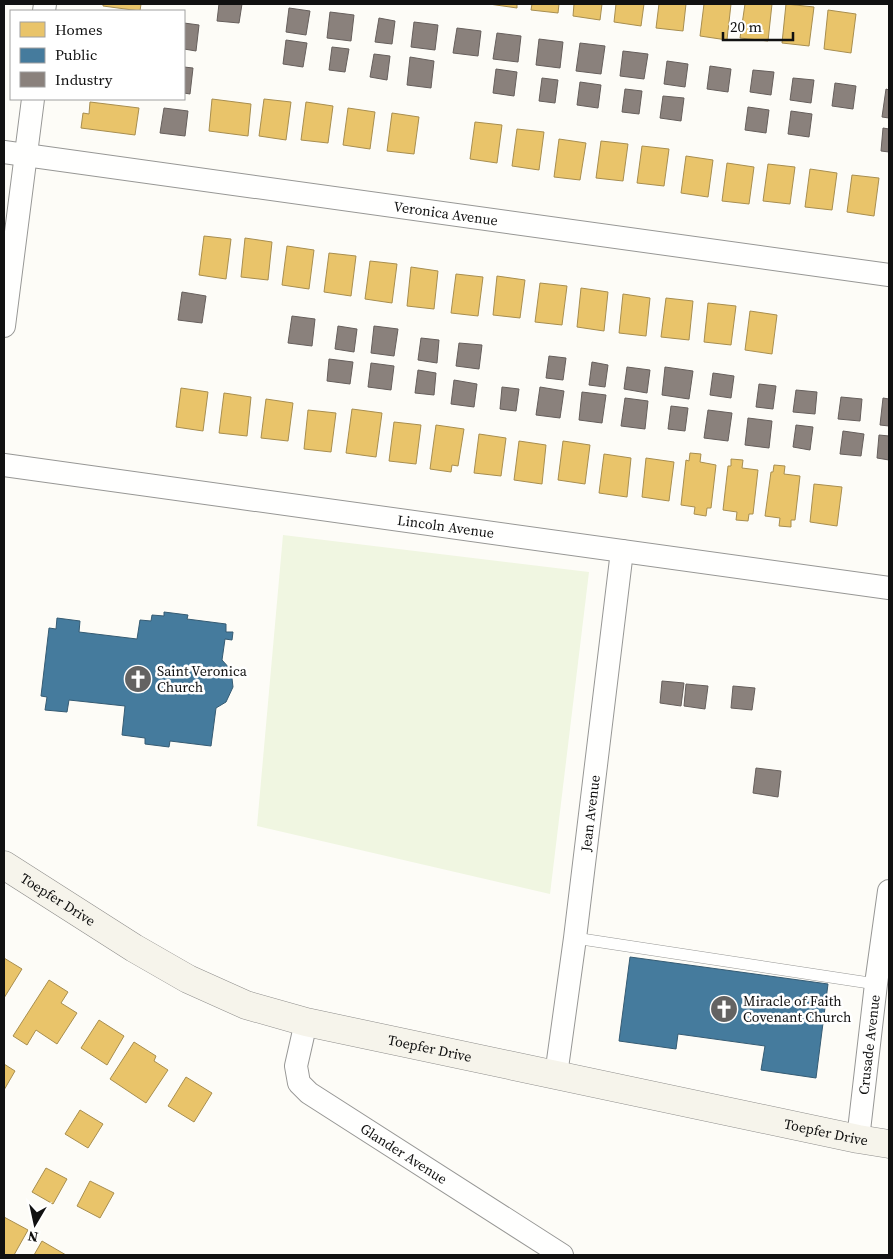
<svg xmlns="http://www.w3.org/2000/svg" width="893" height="1259" viewBox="0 0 893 1259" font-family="'Source Serif 4',serif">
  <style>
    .pitch { fill: #f0f6e1 }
    .homes { fill: #e9c46a; stroke: #a88e4f }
    .public { fill: #457b9d; stroke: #355b73 }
    .industry { fill: #8a817c; stroke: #665f5c }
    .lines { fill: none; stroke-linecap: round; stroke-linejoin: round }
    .lane-casing { stroke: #979795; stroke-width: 12 }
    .street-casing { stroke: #979795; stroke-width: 24 }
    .secondary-casing { stroke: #8e8d8b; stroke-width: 29 }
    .lane { stroke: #fffffe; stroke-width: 11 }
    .street { stroke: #fffffe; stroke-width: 22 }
    .secondary { stroke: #f6f4eb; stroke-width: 28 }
    .labels { text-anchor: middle; stroke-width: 5; stroke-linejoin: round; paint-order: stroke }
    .street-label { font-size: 14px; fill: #111; stroke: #fff }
    .poi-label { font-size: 14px; fill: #111; stroke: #fff; text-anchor: start }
  </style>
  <rect width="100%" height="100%" fill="#fdfcf7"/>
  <path class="pitch" d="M283 535 589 572 550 894 257 826Z"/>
  <path class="homes" d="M103 4H141L140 11 103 6Z
    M489 4H517V8Z
    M532 4H559L558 13 531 10Z
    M574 4H602L600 20 573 16Z
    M616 4H644L641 26 614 22Z
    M659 4H686L683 31 656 28Z
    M704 4H731L727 40 700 36Z
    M745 4H772L768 41 740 38Z
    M786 4 814 7 809 46 782 43Z
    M828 10 856 14 851 53 824 49Z
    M212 99 251 104 248 136 209 131Z
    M264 99 291 102 286 140 259 136Z
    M90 102 139 108 135 135 81 128 83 113 89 114Z
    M306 102 333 106 328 143 301 140Z
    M348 108 375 112 370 149 343 145Z
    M392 113 419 117 414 154 387 151Z
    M475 122 502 125 497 163 470 159Z
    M517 129 544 132 539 170 512 166Z
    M559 139 586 143 580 180 554 177Z
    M601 141 628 144 623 181 596 178Z
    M642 146 669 149 664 186 637 183Z
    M686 156 713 160 708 197 681 193Z
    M727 163 754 167 749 204 722 201Z
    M768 164 795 167 790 204 763 201Z
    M810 169 837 173 832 210 805 207Z
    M852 175 879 178 874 216 847 212Z
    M204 236 231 239 226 279 199 275Z
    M245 238 272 242 268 280 241 277Z
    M287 246 314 250 309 289 282 285Z
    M329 253 356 256 351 296 324 292Z
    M370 261 397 264 392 303 365 299Z
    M411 267 438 271 434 309 407 306Z
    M456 274 483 277 478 316 451 313Z
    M497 276 525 280 520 318 493 315Z
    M540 283 567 286 562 325 535 322Z
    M581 288 608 292 604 331 577 327Z
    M623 294 650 298 646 336 619 333Z
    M666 298 693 301 689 340 661 337Z
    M708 303 736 306 731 345 704 342Z
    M750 311 777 315 772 354 745 350Z
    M181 388 208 392 203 431 176 427Z
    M224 393 251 397 247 436 219 433Z
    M266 399 293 403 288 441 261 438Z
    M352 409 382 413 376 457 346 453Z
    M308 410 336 413 331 452 304 449Z
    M394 422 421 425 416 464 389 461Z
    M436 425 464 429 458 466 452 465 451 472 430 469Z
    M479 434 506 438 501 476 474 473Z
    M519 441 546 445 542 484 514 480Z
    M563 441 590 445 585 484 558 480Z
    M690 453 701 454 700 462 716 465 711 508H707L706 516 694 514 695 507 681 505 686 460 689 461Z
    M604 454 631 458 627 497 599 493Z
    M646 458 674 462 669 501 642 497Z
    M731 459 743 460 742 468 758 470 753 514H749L748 521 736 520 737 512 723 510 728 466H731Z
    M774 465 785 466 784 474 800 476 795 520H791V527L779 526 780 518 765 516 771 472H773Z
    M814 484 842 487 837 526 810 522Z
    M4 958 22 969 4 998Z
    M49 980 68 992 61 1003 77 1013 57 1044 36 1030 27 1045 13 1036Z
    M99 1020 124 1036 107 1065 81 1048Z
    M134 1042 156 1056 154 1061 168 1070 146 1103 110 1079Z
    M4 1064 15 1071 4 1090Z
    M186 1077 212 1093 194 1122 168 1106Z
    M80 1110 103 1124 88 1148 65 1134Z
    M46 1168 67 1179 53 1204 32 1192Z
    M90 1181 114 1193 100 1218 77 1206Z
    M4 1217 28 1230 14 1255H4Z
    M42 1241 66 1255H34Z"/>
  <path class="public" d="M164 612 188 615 187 619 226 624V632H233L232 640 225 639 222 660 231 670 233 687 226 702 216 708 211 746 170 741 169 747 145 744V738L122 735 125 706 69 700 67 712 45 710 47 697 41 696 49 628 56 629 57 618 80 621 79 632 137 639 140 620 151 621 152 615 164 616Z
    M630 957 828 984 816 1078 761 1070 765 1046 678 1034 676 1049 619 1041Z"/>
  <path class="industry" d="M219 4H242L239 23 217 21Z
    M289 8 310 11 306 35 286 32Z
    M330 12 354 15 351 41 327 38Z
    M379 18 395 21 392 44 375 42Z
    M414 22 438 25 435 50 411 47Z
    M184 23 199 25 196 51 184 49Z
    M457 28 481 31 478 56 453 53Z
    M497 33 521 36 518 62 493 59Z
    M539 39 563 42 560 68 536 65Z
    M286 40 307 43 303 67 283 64Z
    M580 43 605 46 601 74 576 71Z
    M332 47 349 49 345 72 329 70Z
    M623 51 648 54 644 79 620 76Z
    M374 54 390 56 387 80 370 77Z
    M410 57 434 61 431 88 407 85Z
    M667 61 688 64 685 87 664 84Z
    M710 66 731 69 728 92 707 89Z
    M184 67 193 68 190 94 184 93Z
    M496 69 517 72 514 96 493 93Z
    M753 70 774 72 771 95 750 92Z
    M542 78 558 80 555 103 539 101Z
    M793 78 814 80 811 103 790 100Z
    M580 82 601 85 598 108 577 105Z
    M835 83 856 86 853 109 832 106Z
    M625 89 642 91 639 114 622 112Z
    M886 89 889 90V118L882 117Z
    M663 96 684 98 681 121 660 118Z
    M748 107 769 110 766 133 745 130Z
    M164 108 188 111 185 136 160 133Z
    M791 111 812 114 809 137 788 134Z
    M883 128 889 129V152L881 151Z
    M182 292 206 296 202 323 178 320Z
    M292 316 315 319 312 346 288 343Z
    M338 326 357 329 354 352 335 349Z
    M374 326 398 329 394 356 371 353Z
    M421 338 439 340 437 363 418 360Z
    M459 343 482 345 479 369 456 366Z
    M549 356 566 358 563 380 546 378Z
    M329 359 353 362 350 384 327 381Z
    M592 362 608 365 605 387 589 385Z
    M371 363 394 366 391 390 368 387Z
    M627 367 650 370 647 393 624 389Z
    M665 367 693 371 689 399 662 395Z
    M418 370 436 373 434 395 415 393Z
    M713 373 734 376 731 398 710 395Z
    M454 380 477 384 474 407 451 404Z
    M759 384 776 386 773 409 756 407Z
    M502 387 519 389 516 411 500 409Z
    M540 387 564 391 560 418 536 415Z
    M796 390 817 392 815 414 793 412Z
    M582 392 606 395 602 423 579 420Z
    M841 397 862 399 860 421 838 419Z
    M625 398 648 401 645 429 621 426Z
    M883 398 889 399V426L880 425Z
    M671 406 688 408 685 431 668 429Z
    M708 410 732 413 728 441 704 438Z
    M748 418 772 421 769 448 745 445Z
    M796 425 813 427 810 450 793 447Z
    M843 431 864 434 861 456 840 454Z
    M879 435 889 436V460L877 458Z
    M662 681 684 683 681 706 660 703Z
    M686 684 708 686 705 709 684 706Z
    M733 686 755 688 752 710 731 708Z
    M756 768 781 771 778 797 753 793Z"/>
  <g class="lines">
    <g class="lane-casing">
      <path id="lane" d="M575 938 876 984"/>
    </g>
    <g class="street-casing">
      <g id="street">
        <path d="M44 11 45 4"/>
        <path id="s1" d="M4 152 889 275"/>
        <path d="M4 326 33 99"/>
        <path id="s2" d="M4 465 889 588"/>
        <path id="s3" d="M306 1022 296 1066 299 1083 309 1093 562 1255"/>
        <path id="s4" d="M556 1075 575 938 622 551"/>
        <path id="s5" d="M858 1139 876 984 889 891"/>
      </g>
    </g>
    <g class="secondary-casing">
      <g id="secondary">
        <path id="s6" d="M4 865 134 948 188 979 246 1005 306 1022 858 1139 889 1144"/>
      </g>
    </g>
    <use href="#lane" class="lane"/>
    <use href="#street" class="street"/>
    <use href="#secondary" class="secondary"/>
  </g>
  <defs>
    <g id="church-disc" transform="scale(1.4375)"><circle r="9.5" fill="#646362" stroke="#fff"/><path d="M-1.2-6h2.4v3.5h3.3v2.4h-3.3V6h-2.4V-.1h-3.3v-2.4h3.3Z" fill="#fff"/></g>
  </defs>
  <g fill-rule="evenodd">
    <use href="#church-disc" x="138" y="679"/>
    <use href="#church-disc" x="724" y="1009"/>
  </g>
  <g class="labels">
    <g class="street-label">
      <text dy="5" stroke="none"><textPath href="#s1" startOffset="446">Veronica Avenue</textPath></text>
      <text dy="5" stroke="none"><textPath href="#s2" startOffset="446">Lincoln Avenue</textPath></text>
      <text dy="5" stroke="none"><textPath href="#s4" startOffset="264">Jean Avenue</textPath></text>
      <text dy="5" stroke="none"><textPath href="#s6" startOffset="64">Toepfer Drive</textPath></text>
      <text dy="5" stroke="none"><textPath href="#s5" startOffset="95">Crusade Avenue</textPath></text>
      <text dy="5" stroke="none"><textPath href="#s6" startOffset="469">Toepfer Drive</textPath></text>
      <text dy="5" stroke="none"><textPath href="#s6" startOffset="874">Toepfer Drive</textPath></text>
      <text dy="5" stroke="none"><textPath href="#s3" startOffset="189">Glander Avenue</textPath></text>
    </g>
    <g class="poi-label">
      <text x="157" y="676">Saint Veronica<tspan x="157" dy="16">Church</tspan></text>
      <text x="743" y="1006">Miracle of Faith<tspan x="743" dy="16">Covenant Church</tspan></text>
    </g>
  </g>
  <rect width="893" height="1259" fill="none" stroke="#111111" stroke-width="10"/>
  <rect x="10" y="10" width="175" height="90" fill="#ffffff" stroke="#a0a0a0"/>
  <rect x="20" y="22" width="25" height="15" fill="#e9c46a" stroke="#a0a0a0"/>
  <text x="55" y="35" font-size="15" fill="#111111">Homes</text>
  <rect x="20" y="48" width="25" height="15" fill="#457b9d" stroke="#a0a0a0"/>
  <text x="55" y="60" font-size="15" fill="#111111">Public</text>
  <rect x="20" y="72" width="25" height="15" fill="#8a817c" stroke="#a0a0a0"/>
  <text x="55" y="85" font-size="15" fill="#111111">Industry</text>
  <g transform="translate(35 1224) rotate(189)" stroke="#ffffff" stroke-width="4" paint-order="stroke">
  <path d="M0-4L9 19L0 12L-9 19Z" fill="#111111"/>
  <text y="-8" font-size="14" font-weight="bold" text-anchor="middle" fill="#111111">N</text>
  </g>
  <path d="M723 32v8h70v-8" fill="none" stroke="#111111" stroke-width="2.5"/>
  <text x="730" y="32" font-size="15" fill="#111111" stroke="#ffffff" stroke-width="4" paint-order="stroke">20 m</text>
</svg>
